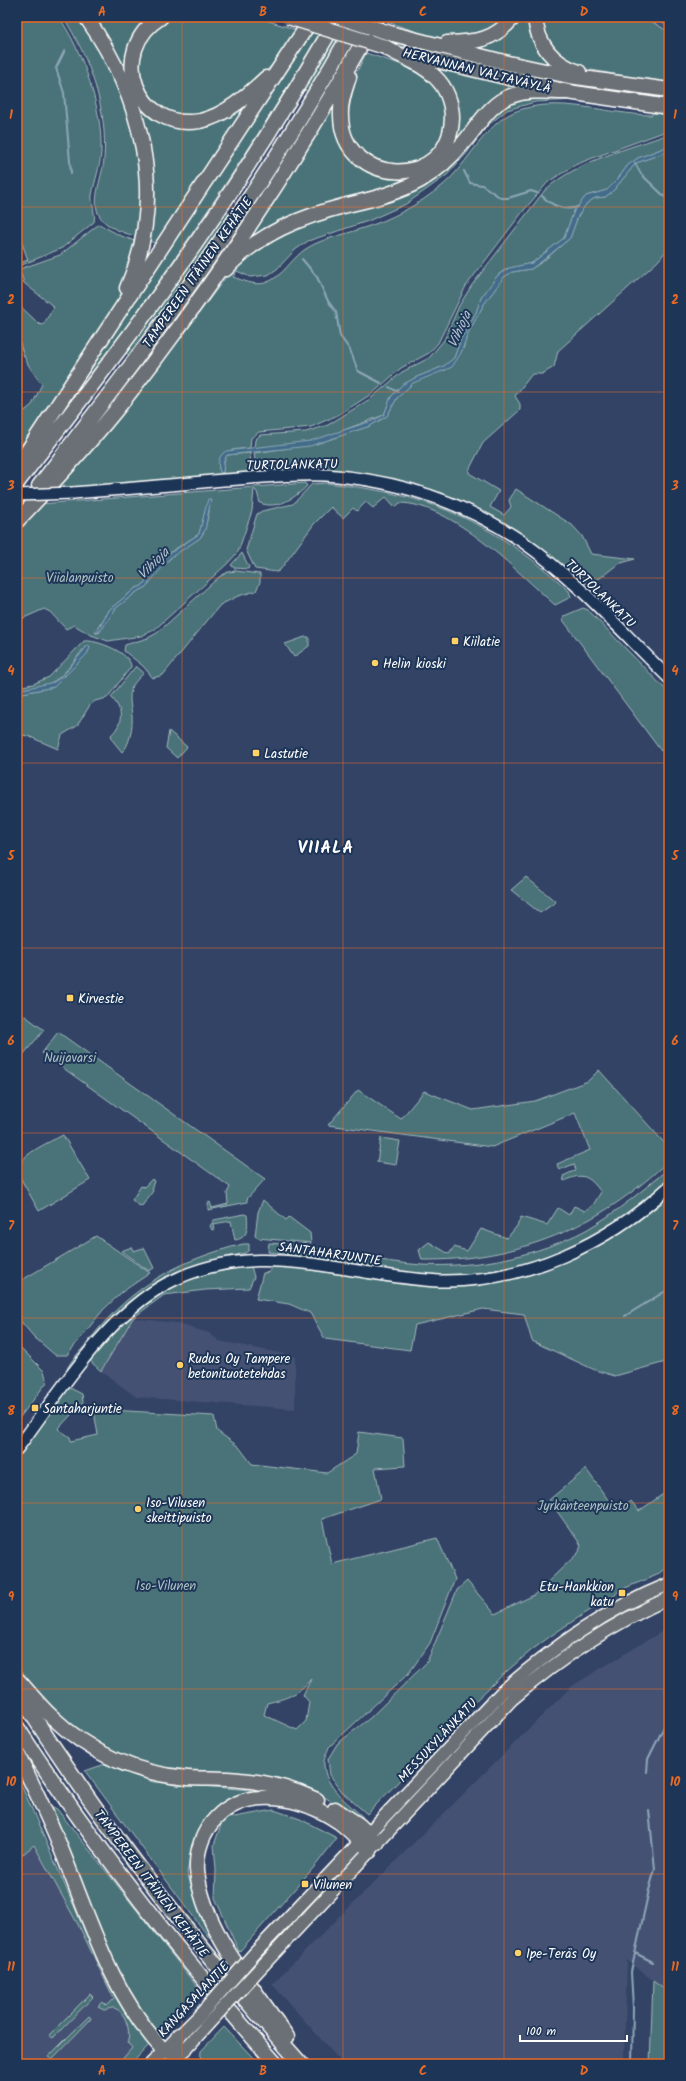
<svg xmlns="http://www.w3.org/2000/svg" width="686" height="2081" viewBox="0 0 686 2081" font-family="Kalam,sans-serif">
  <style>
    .built { fill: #455173 }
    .green { fill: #4a7378; stroke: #a4b9bc; fill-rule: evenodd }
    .water { fill: #426c89; stroke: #8ea7b8 }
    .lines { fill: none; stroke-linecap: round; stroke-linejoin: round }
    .stream { stroke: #8ea7b8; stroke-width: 2 }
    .secondary-casing { stroke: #fff; stroke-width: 14 }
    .primary-casing { stroke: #fff; stroke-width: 15 }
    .highway-casing { stroke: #fff; stroke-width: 17 }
    .secondary { stroke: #1d3557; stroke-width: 11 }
    .primary { stroke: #6b7074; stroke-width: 12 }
    .highway { stroke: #6b7074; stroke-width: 14 }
    .tram { stroke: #fff; stroke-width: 1 }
    .secondary-bridge-casing { stroke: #fff; stroke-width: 14; stroke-linecap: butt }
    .primary-bridge-casing { stroke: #fff; stroke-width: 15; stroke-linecap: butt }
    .highway-bridge-casing { stroke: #fff; stroke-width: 17; stroke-linecap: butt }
    .secondary-bridge { stroke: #1d3557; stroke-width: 11 }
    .primary-bridge { stroke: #6b7074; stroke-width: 12 }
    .highway-bridge { stroke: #6b7074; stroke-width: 14 }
    .grid { fill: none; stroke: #ea6a24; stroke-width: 1; stroke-opacity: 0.55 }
    .poi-dot { fill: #ffd166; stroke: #1d3557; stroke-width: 1.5 }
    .labels { text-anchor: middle; stroke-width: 4; stroke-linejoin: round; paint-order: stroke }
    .street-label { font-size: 13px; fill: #fff; stroke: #1d3557 }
    .park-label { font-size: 13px; fill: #aec0c2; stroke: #1d3557 }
    .poi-label { font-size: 13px; fill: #fff; stroke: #1d3557; text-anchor: start }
    .water-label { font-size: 14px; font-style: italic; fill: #b3c4d0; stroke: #1d3557 }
    .district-label { font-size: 17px; font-weight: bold; letter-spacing: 1px; fill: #fff; stroke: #1d3557 }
    .neatline { fill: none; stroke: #ea6a24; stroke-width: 1.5 }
    .grid-label { font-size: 13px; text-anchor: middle; font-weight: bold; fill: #ea6a24 }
  </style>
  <rect width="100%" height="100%" fill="#324366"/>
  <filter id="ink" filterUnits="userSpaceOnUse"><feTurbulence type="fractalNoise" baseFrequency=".025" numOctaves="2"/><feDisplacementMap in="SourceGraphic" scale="8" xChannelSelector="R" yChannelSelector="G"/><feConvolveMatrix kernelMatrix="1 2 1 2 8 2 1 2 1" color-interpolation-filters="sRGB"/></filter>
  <g filter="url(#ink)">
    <path class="built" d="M644 17 669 18V30L662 27Z
      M133 1318 175 1323 209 1333 219 1341 295 1356V1409L136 1397 101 1371Z
      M669 1627V1993L627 1960 624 2057 621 2064H343L272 1984 572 1686Z
      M33 1844 148 2046 131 2064H17V1859Z"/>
    <path class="green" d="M17 17H59C83 52 103 109 101 153 100 167 95 180 92 195 91 204 96 214 94 222L62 248 17 267V264L28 260 17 229Z
      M63 17H81L94 36 124 97 143 163 141 238C126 233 105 229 98 213 92 197 103 175 104 159 108 110 90 58 63 17Z
      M90 17H153L131 85 187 126 269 80 161 245 149 241 152 218 151 168Z
      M168 17H256L297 30 282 54 252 86 205 116 179 117 154 105 137 79C142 50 139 32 168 17Z
      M323 17H329C243 166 145 305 41 441L308 32 312 34Z
      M345 17H354L310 93 302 89Z
      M390 17H509L496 30 456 40 436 38 387 22Z
      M519 17H532L559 68 465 48Z
      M540 17H644L669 32V130L590 159 575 165 548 182 524 210 466 286 438 343 429 353 401 368 373 393 338 415 311 427 259 432 251 438 250 448C234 450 217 448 219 469L223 473 224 461 227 455 250 453 251 466 254 470 256 466 254 453 316 444 370 426 387 416 397 398 413 383 433 373 446 370 463 349 468 333 484 304 504 277 512 272 531 269 542 262 570 238 578 216 587 203 595 198 605 197 612 192 636 163 669 151V247L658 261 558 351 554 367 542 374H532L515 396 520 404V410L483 443 469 470V473L499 491 490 507 504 515 511 507 509 500 516 489 572 525 582 536 591 554 635 559 618 564 600 578 586 584C566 571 549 553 528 539 472 502 409 478 342 471L54 489 183 335 231 270 279 232 384 200 503 105 539 95 576 100 535 102 507 110 487 126 467 153 447 175 406 204 368 221 308 241 295 250 277 269 268 275 250 277 237 271 233 277C242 280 255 286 265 283 284 277 292 256 309 247 324 238 344 235 360 229 391 220 418 205 443 185 468 164 484 125 514 112 557 94 608 115 652 115V110L392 44 394 39 616 91 640 93 643 92 645 80 576 67 547 43Z
      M366 53 418 70 430 79 446 101V129L436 149 414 165 386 168 353 144 345 107 348 90Z
      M422 65 527 89 512 92 431 171 349 201 231 259 341 87 337 120 372 169 434 162 455 111Z
      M669 134V146L638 158 628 165 617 180 607 190 586 196 574 211 564 238 532 263 506 269 498 275 481 298 476 313 461 339 454 358 444 366 417 377 402 385 391 397 384 415 317 440 294 444 254 448 255 440 260 435 306 432 328 425 370 399 402 372 429 358 444 340 459 306 472 285 545 190C579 160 628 149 669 134Z
      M224 212 231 216 131 357 125 352Z
      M99 224 119 235 140 243 125 286 115 306 17 463V417L32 405 42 384C19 357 17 338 17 303L39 324 43 325 54 307 24 283 21 274 17 276V270L60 255Z
      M305 483 307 486C295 498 277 510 260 503L257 492 254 489 252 511 238 552 227 564 154 630 141 636 108 641 91 635 74 625 66 629 50 612 44 609 17 621V532L40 504ZM208 501 209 512 204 532 200 538 174 555 161 567 145 588 138 591 116 608 99 633 95 632 110 609 136 588 142 586 156 567 172 551 199 534Z
      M327 483C351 486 375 489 399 495 464 510 521 546 569 591L571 597 555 605C516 571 453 504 400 503L395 507 386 497 373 508 366 502 357 511 353 508 343 518 331 507 314 524 280 570 277 572 255 569 246 550 257 514 262 511 293 504 312 484Z
      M242 553 249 567 248 569 234 568 231 565Z
      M236 571 260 574V582L256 591 238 596 220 605 163 675 153 678 143 666 124 651 125 645 148 638 157 633 219 577 228 572Z
      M583 608 588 610 669 693V744L661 751 563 620 564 616Z
      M305 637H309V646L294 657 285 644Z
      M84 641C95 639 132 653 131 667L107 698 95 701 90 705 77 726 62 735 58 749 28 736 17 734V694L54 687 87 654 90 646 85 647C61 677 59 687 17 689V687L33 684 49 677Z
      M136 666 144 673C140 677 135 681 132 687 128 697 131 706 132 716 133 725 130 746 122 752L113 741 111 735C124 723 123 709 111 697Z
      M169 731 187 747 177 758 166 748Z
      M526 877 556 902 540 913 511 890Z
      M17 1010 44 1030 17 1062Z
      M58 1032 265 1179 247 1199V1202L208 1210V1203L210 1202 212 1208 228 1204 227 1193 230 1187 42 1053Z
      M599 1070 669 1148V1160C600 1227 518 1261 422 1260L419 1250 429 1242 449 1254 454 1247 467 1251 481 1229 507 1238 517 1226 521 1217 547 1225 558 1208 569 1215 574 1206 585 1211 593 1205 601 1192C589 1176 583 1172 564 1181L563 1176 576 1170 574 1164 559 1170 557 1164 590 1150 575 1113 492 1147 328 1125 358 1090 401 1119 424 1091 473 1110 535 1101 588 1081Z
      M63 1135 90 1180 39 1211 17 1172C17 1155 50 1142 63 1135Z
      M381 1138 400 1141 396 1165 377 1162Z
      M669 1168V1180C588 1257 495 1286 385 1271 346 1266 307 1256 268 1252L269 1243 284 1244C330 1249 376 1262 422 1265 478 1268 537 1256 586 1230 616 1213 643 1190 669 1168Z
      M152 1179 154 1181 152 1187 153 1191 142 1206 138 1205 132 1200 141 1186 144 1187Z
      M669 1197V1361L615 1376 595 1370 532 1341 524 1314 483 1309 415 1325 410 1350 325 1339 310 1313 289 1304 256 1299 263 1273 270 1272V1265C287 1267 305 1267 322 1270 354 1275 387 1284 420 1286 515 1293 597 1257 669 1197Z
      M263 1200 286 1220 289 1217 310 1233 311 1243 258 1238 255 1236 258 1212Z
      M244 1214 247 1215C248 1226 249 1238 235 1240L231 1221 213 1224 214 1229 212 1230 210 1226 214 1220Z
      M96 1236 150 1273 122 1292 103 1310 67 1355H55L34 1337 17 1317V1283Z
      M243 1244H249V1250L245 1253 216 1260 173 1275 71 1368 67 1369C72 1358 84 1348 91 1338 133 1285 179 1260 243 1244Z
      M132 1247 133 1251 144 1248 154 1268 149 1271 121 1251Z
      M251 1266 254 1277 249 1288 205 1290 164 1295 133 1318 101 1371 90 1361C139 1299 172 1277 251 1266Z
      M17 1344 44 1371 47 1382 17 1421Z
      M68 1387 82 1394 83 1402 58 1429 70 1437 71 1441 98 1435 94 1411 110 1410 214 1416 217 1431 239 1447 252 1464 327 1473 356 1454 359 1432 403 1438 405 1466 375 1468 381 1499 322 1519 332 1564 437 1538 455 1579 430 1643 409 1673 329 1747C327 1753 323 1760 324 1765 325 1787 348 1803 363 1817L361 1819 326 1798 285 1782 148 1768 101 1749 68 1725 21 1673 17 1666V1457ZM311 1679 303 1695 309 1702 306 1721 297 1730 264 1715 267 1703C288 1698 297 1695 311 1679Z
      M586 1469 616 1511 631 1501 639 1511 669 1490V1565L657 1575 620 1590 614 1596C582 1615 549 1635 521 1659 465 1706 418 1763 367 1814L343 1793 330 1775 328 1759 337 1744 370 1718 427 1662 457 1590 467 1581 495 1614 534 1595 579 1552 581 1545 549 1500Z
      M105 1764 153 1782 251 1790 217 1808 195 1836 187 1873 210 1939 85 1771Z
      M17 1775 84 1929 115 1992 150 2044 131 2064H118L132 2048 127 2042C132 2033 125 2009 113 2008 110 2008 106 2010 104 2010L98 2007 103 2002 107 2006 114 1999 81 1930 34 1845 17 1859Z
      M51 1806 57 1809 202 1993 157 2035 119 1974Z
      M274 1810 300 1819 337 1838 315 1866 239 1952 215 1898 216 1870 214 1845 223 1819Z
      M653 1981 669 1993V2064H650Z
      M90 1994 93 1997 53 2038 49 2035Z
      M89 2016 91 2018 90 2020 52 2059 48 2057Z
      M224 2027 259 2064 200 2063 201 2051Z"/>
    <path class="water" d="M669 146V151L636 163 612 192 605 197 595 198 587 203 578 216 570 238 542 261 531 269 512 272 504 277 484 304 468 333 461 353 452 367 413 383 397 398 387 416 370 426 310 446 227 455 224 461 223 473 220 472C217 464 218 456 226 451L310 441 372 421 384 415 391 397 402 385 417 377 444 366 454 358 461 339 476 313 481 298 498 275 509 268 532 263 564 238 574 211 586 196 607 190 617 180 628 165 638 158Z
      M208 499H211L205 530 200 538 170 558 145 588 138 591 116 608 102 629 96 634 110 609 136 588 142 586 156 567 169 554 199 534Z
      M88 645 90 648 87 654 54 687 17 694V689L28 688 54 682 63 676Z"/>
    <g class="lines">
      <path class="stream" d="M65 50 56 68 64 93 71 173
        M635 163 641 174 667 199
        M464 171 470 183 482 185 501 198H508L531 191 537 193
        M542 196C552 206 564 211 578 207
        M302 259 317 277 328 301 336 312 340 336 350 350 358 371 381 383
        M389 387 398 392
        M625 1316 669 1289
        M647 1772 648 1759 669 1717
        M635 1953 653 1962
        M632 2064 633 2008 631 1972 649 1890 655 1869 649 1810"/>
      <g class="secondary-casing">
        <path id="secondary" d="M73 493C123 489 173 485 223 480 257 478 292 473 326 475 396 480 464 502 523 542 577 580 622 632 669 678
          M17 1449C58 1394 105 1317 166 1284 238 1246 303 1263 378 1274 398 1277 419 1280 439 1281 525 1283 607 1244 669 1187"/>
      </g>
      <g class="primary-casing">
        <path id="primary" d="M255 1953 503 1691C555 1646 605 1610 669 1584
          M264 1964 512 1699C560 1658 611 1624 669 1598
          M179 2056 208 2024
          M151 2064 200 2015"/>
      </g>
      <g class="highway-casing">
        <path id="highway" d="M86 17C142 97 168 196 127 288
          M161 17C106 51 137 132 200 121 225 116 248 95 266 78
          M535 17C537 44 553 64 579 72
          M393 34 508 63 569 76 669 90
          M447 43C477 42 493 41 514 17
          M409 54 568 92 669 107
          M349 77C345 90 340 102 341 116 342 187 450 192 452 118 452 103 446 87 435 77 422 63 401 57 385 47
          M226 269C259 233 301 217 347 205 373 199 398 193 421 180 438 170 452 157 464 142 478 126 490 103 511 96 529 89 549 92 568 92
          M17 467 313 17
          M17 483C78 404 139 325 196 243 246 171 292 97 336 21
          M39 486C98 409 157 333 212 253 263 180 311 103 355 25
          M17 521C54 482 91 442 124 400 218 280 302 150 377 17
          M17 1679C29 1692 40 1706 52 1717 91 1754 136 1774 188 1778 206 1779 223 1778 240 1780 266 1782 293 1789 317 1800
          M17 1691C101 1824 197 1947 301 2064
          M17 1727C94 1846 182 1958 276 2064
          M17 1753C36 1791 54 1829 69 1869 95 1935 115 1997 164 2051L173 2053 185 2049
          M335 1809 359 1825 377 1843
          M179 2035C174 2045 170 2056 181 2064
          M287 2037C255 1989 202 1929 197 1870 196 1851 203 1831 216 1818 249 1784 304 1798 339 1822 350 1830 360 1841 370 1851"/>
      </g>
      <use href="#secondary" class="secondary"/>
      <use href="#primary" class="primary"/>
      <use href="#highway" class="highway"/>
      <path class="tram" d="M652 17 669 26"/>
      <g class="secondary-bridge-casing">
        <path id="secondary-bridge" d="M17 495 73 493"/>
      </g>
      <g class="primary-bridge-casing">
        <path id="primary-bridge" d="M200 2015 255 1953
          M208 2024 264 1964"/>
      </g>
      <g class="highway-bridge-casing">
        <path id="highway-bridge" d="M288 17 385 47
          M339 17 393 34"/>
      </g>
      <use href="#secondary-bridge" class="secondary-bridge"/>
      <use href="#primary-bridge" class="primary-bridge"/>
      <use href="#highway-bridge" class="highway-bridge"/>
    </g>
  </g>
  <path class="grid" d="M182 17V2064M343 17V2064M504 17V2064M17 207H669M17 392H669M17 578H669M17 763H669M17 948H669M17 1133H669M17 1318H669M17 1503H669M17 1689H669M17 1874H669"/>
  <g class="poi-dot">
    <rect x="451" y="637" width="8" height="8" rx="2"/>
    <circle cx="375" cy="663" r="4"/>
    <rect x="252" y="749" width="8" height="8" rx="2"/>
    <rect x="66" y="994" width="8" height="8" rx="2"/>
    <circle cx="180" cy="1365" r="4"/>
    <rect x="31" y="1404" width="8" height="8" rx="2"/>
    <circle cx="138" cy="1509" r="4"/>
    <rect x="618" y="1589" width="8" height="8" rx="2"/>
    <rect x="301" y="1880" width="8" height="8" rx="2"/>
    <circle cx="518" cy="1953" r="4"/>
  </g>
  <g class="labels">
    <g class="street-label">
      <text transform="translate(477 70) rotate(14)" y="5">HERVANNAN VALTAVÄYLÄ</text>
      <text transform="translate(197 272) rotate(-55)" y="5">TAMPEREEN ITÄINEN KEHÄTIE</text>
      <text transform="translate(292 464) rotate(-1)" y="5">TURTOLANKATU</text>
      <text transform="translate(601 593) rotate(44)" y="5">TURTOLANKATU</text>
      <text transform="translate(330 1253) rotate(8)" y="5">SANTAHARJUNTIE</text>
      <text transform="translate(437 1740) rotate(-47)" y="5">MESSUKYLÄNKATU</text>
      <text transform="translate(152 1883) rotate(53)" y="5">TAMPEREEN ITÄINEN KEHÄTIE</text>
      <text transform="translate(193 1999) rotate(-47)" y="5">KANGASALANTIE</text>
    </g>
    <g class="park-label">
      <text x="80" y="582">Viialanpuisto</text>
      <text x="70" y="1062">Nuijavarsi</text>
      <text x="583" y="1510">Jyrkänteenpuisto</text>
      <text x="166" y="1590">Iso-Vilunen</text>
    </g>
    <g class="poi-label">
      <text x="463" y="646">Kiilatie</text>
      <text x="383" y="668">Helin kioski</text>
      <text x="264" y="758">Lastutie</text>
      <text x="78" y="1003">Kirvestie</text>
      <text x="188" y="1363">Rudus Oy Tampere<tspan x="188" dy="15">betonituotetehdas</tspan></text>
      <text x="43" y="1413">Santaharjuntie</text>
      <text x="146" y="1507">Iso-Vilusen<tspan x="146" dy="15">skeittipuisto</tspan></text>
      <text x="614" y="1591" text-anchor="end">Etu-Hankkion<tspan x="614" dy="15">katu</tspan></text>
      <text x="313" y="1889">Vilunen</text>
      <text x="526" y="1958">Ipe-Teräs Oy</text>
    </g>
    <g class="water-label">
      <text transform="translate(459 329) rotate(-65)" y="5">Vihioja</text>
      <text transform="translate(153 563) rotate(-45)" y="5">Vihioja</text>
    </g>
    <g class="district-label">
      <text x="326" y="853">VIIALA</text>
    </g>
  </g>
  <rect width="686" height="2081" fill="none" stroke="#1d3557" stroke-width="44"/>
  <path d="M520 2035v6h107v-6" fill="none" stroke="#ffffff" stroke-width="2"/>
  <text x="526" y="2035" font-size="12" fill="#ffffff" stroke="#1d3557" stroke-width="3" paint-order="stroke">100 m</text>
  <rect x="22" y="22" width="642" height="2037" class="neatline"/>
  <g class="grid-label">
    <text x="102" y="16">A</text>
    <text x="263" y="16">B</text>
    <text x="423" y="16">C</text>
    <text x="584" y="16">D</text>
    <text x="11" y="119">1</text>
    <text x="675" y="119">1</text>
    <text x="11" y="304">2</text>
    <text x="675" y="304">2</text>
    <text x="11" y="490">3</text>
    <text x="675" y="490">3</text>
    <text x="11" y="675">4</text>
    <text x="675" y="675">4</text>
    <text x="11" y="860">5</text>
    <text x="675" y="860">5</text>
    <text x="11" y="1045">6</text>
    <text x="675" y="1045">6</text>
    <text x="11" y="1230">7</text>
    <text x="675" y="1230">7</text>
    <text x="11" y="1415">8</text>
    <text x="675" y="1415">8</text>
    <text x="11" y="1601">9</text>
    <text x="675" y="1601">9</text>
    <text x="11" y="1786">10</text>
    <text x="675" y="1786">10</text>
    <text x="11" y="1971">11</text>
    <text x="675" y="1971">11</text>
    <text x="102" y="2075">A</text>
    <text x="263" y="2075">B</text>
    <text x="423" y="2075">C</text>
    <text x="584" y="2075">D</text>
  </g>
</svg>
